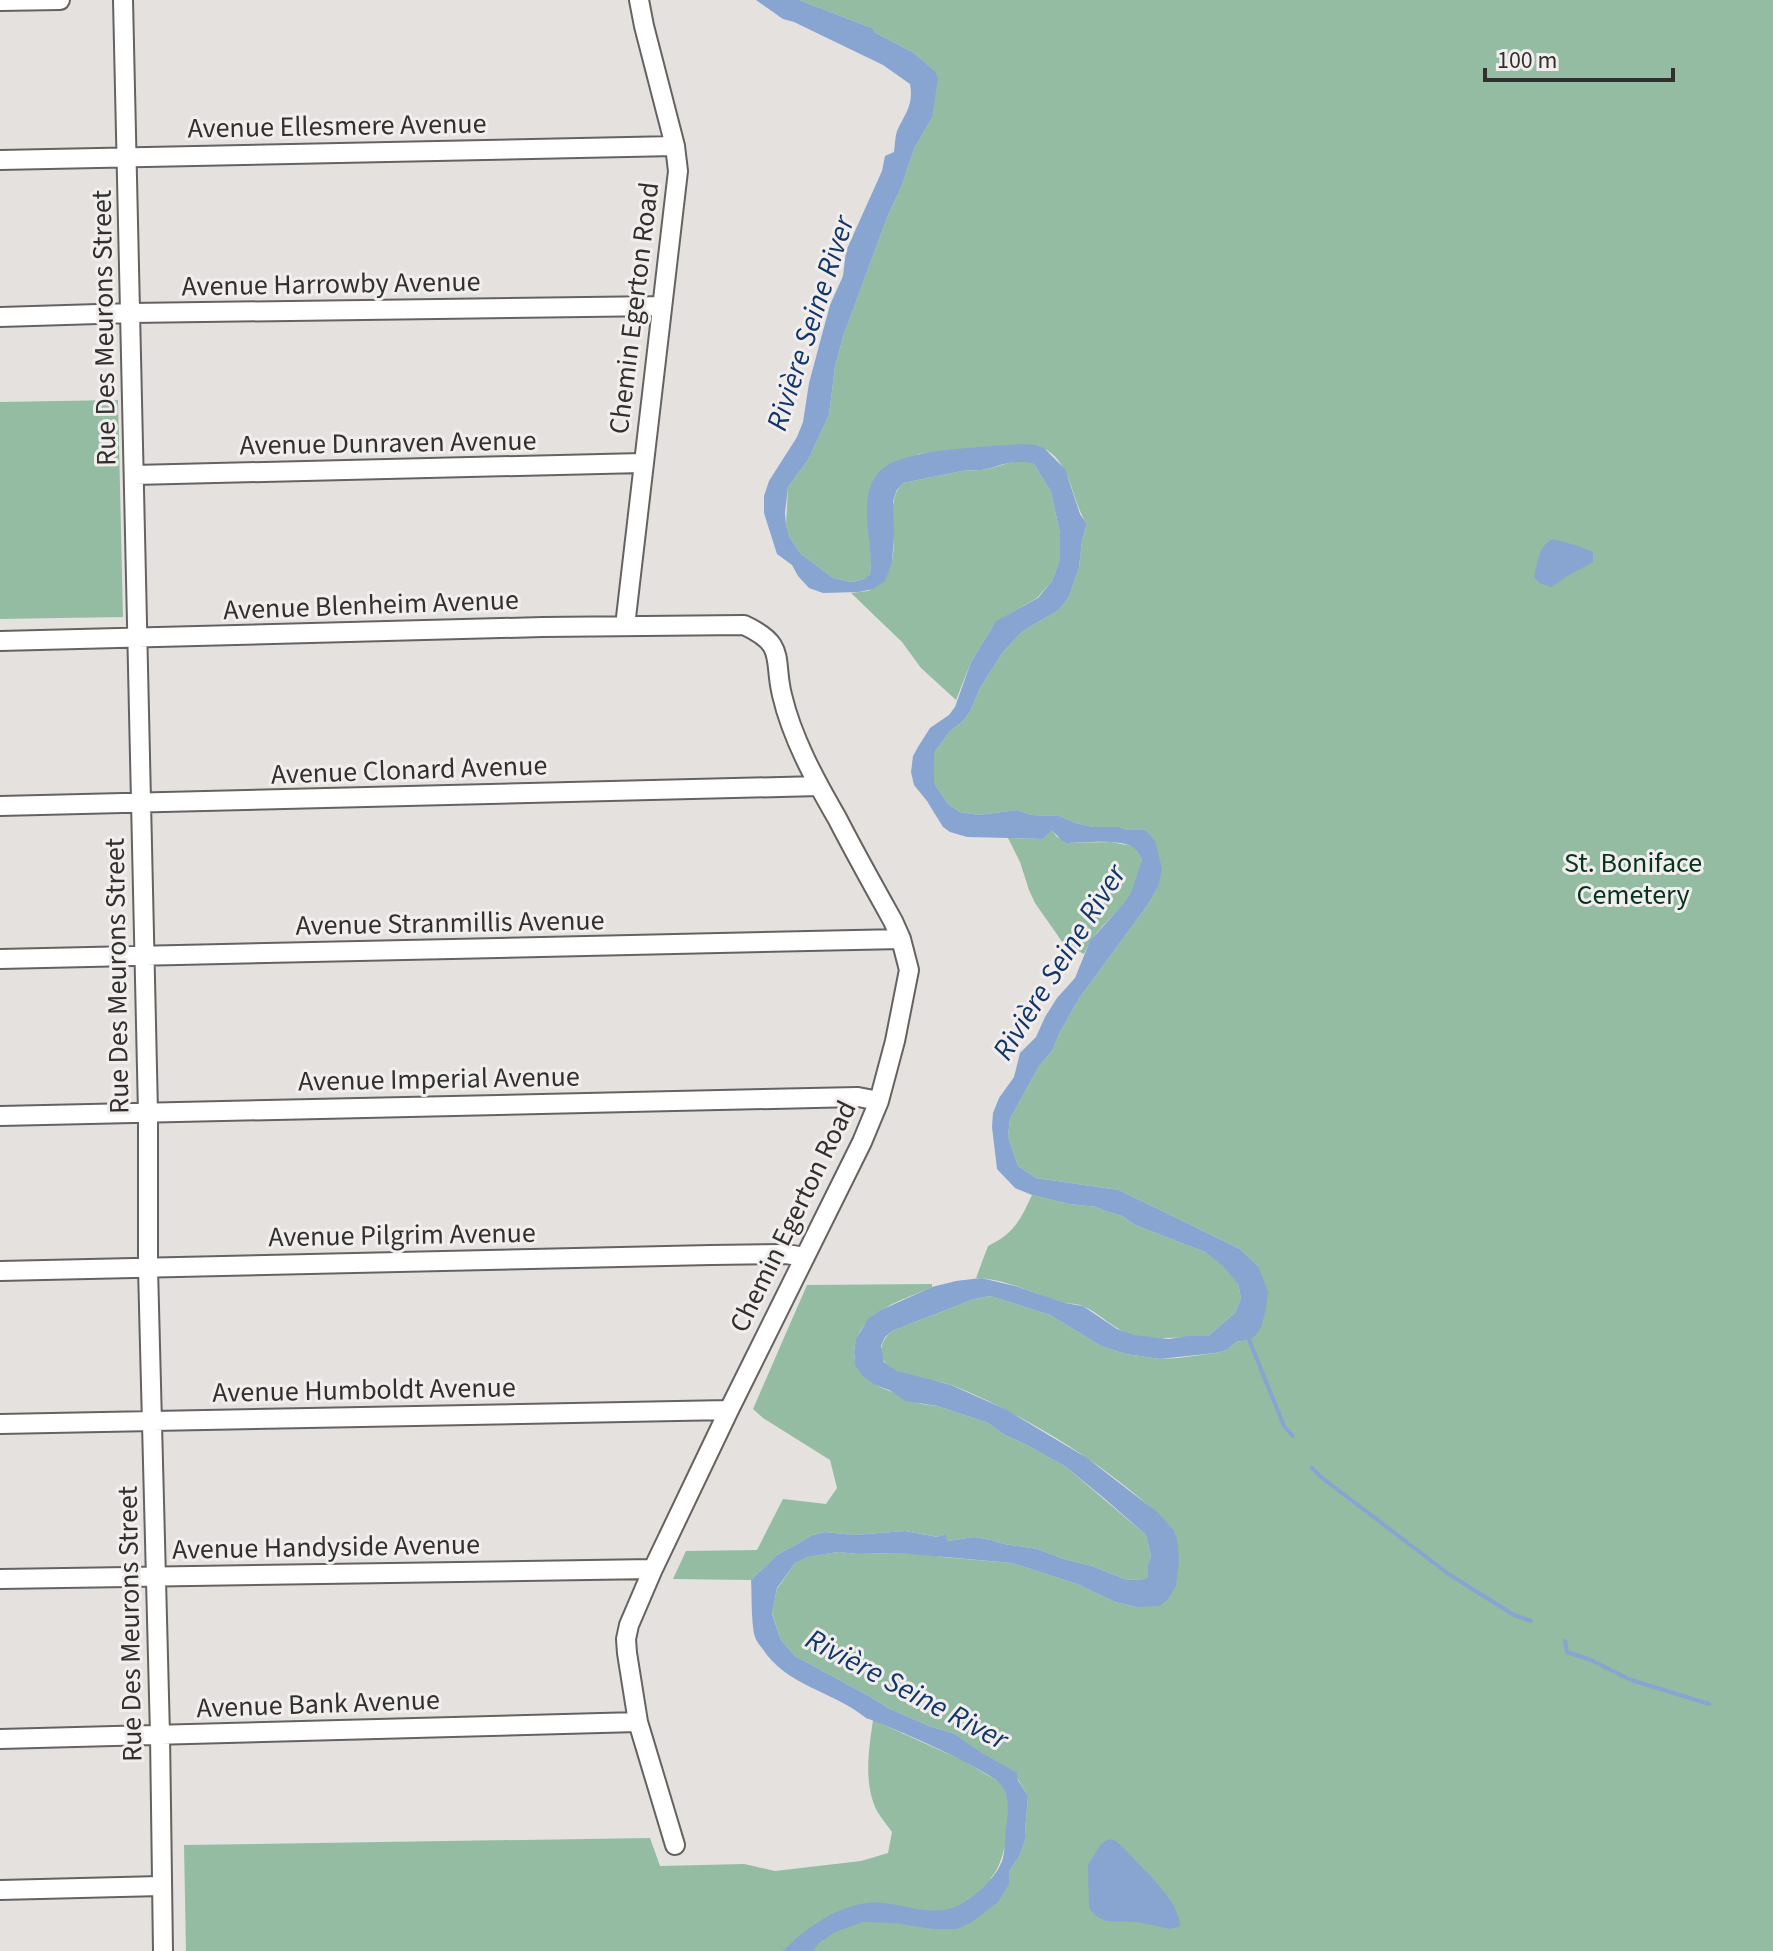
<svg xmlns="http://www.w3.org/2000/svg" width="1773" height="1951" viewBox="0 0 1773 1951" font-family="'Source Sans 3',sans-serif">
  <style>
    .green { fill: #93bca3 }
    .water { fill: #88a5d1 }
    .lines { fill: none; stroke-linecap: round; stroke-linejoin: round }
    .stream { stroke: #88a5d1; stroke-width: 4 }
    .minor-casing { stroke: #656261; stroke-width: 22 }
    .minor { stroke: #fff; stroke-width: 18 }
    .labels { text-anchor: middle; stroke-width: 6; stroke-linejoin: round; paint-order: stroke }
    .street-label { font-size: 28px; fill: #31302f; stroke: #f1eeed }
    .park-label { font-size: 28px; fill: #06331f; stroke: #f1eeed }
    .water-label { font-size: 30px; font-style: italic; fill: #11366b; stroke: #f1eeed }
  </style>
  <rect width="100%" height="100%" fill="#e4e1df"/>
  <path class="green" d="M799 0H1773V1951H186L184 1845 650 1838 660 1866 744 1864 775 1871 861 1861 888 1853 892 1832C887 1825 881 1818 877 1811 863 1783 869 1749 873 1720L966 1762 1002 1784C1005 1792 1009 1801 1009 1810 1009 1828 1004 1866 990 1879L1009 1872 1020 1855 1026 1837 1025 1831 1028 1796 1018 1779 955 1734 929 1726 888 1708 869 1696 795 1656 781 1640 772 1613 777 1589 795 1563 806 1557 838 1552 857 1554 899 1553 928 1554 941 1557 1012 1563 1077 1584 1115 1602 1137 1607 1173 1529C1117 1471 1028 1416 954 1386 936 1379 896 1378 885 1362 877 1351 883 1338 892 1331L974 1299 990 1296 1050 1315 1101 1346 1125 1354 1160 1359 1178 1358 1215 1353 1227 1350 1236 1342 1249 1340 1258 1266 1240 1249 1119 1190 1036 1178 1018 1166 1008 1136 1010 1119 1039 1066 1052 1051 1060 1032 1080 997 1147 906 1158 887 1145 830H1128L1120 827H1093L1076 823 1059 816 1031 815 1017 810 979 815 960 812 948 804 934 783V753L950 731 962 722 970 712 980 688 1003 652 1023 631 1059 610 1069 597 1079 568 1082 540 1087 524C1069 497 1073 459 1037 445L918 454 867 506 871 560 870 576 864 579 852 582 833 578 801 554 790 538 786 525 788 487 808 460 829 415 835 367 843 337 888 215 901 188 914 149 932 118 934 70 914 53 876 33 872 28Z
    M118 400 123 617 0 619V402Z
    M1020 461 1034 464 1051 492 1060 533V559L1052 581 1037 598 997 621 993 626 971 662 956 700 921 668 902 642 851 593 868 591 885 580C888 572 892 564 893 555 896 531 885 502 903 483L967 470C985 473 1002 463 1020 461Z
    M1052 829 1056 836 1066 843 1111 842 1132 846 1136 849 1142 860C1139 873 1135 892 1125 903 1110 919 1093 933 1084 954L1063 943 1035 903 1029 890 1020 862 1008 838 1043 839Z
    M1032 1195 1069 1204 1097 1207 1102 1210 1122 1216 1135 1225 1205 1252 1224 1266 1238 1284 1241 1298 1235 1313 1208 1336C1183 1336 1158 1341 1133 1335 1114 1330 1102 1315 1085 1307 1078 1303 1068 1304 1061 1302 1033 1293 1006 1279 976 1278L988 1246C1014 1233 1020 1221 1032 1195Z
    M932 1284V1287C897 1303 854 1312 854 1358L875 1385 921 1404 937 1406 988 1423 1005 1435 1027 1445 1066 1467 1146 1535 1151 1556 1148 1564V1576L1145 1579 1127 1580 1092 1566 1063 1559 1038 1549 1004 1544 991 1540 974 1537 948 1541 944 1534 939 1537 905 1531 854 1535 825 1532 813 1535 777 1555 751 1580 673 1579 686 1551 757 1550 783 1499 826 1504 837 1488 830 1460 763 1418 753 1409 807 1285Z"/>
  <path class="water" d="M756 0H799L872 28 876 33 914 53 934 70 938 78 932 118 914 149 901 188 888 215 843 337 835 367 829 415 808 460 788 487 785 513 786 525 790 538 801 554 833 578 852 582 864 579 870 575C873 549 864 522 868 496 870 486 874 476 882 469 907 448 986 447 1020 444L1037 445 1044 448 1065 469 1080 514 1087 524 1082 540 1079 568 1069 597 1059 610 1023 631 1003 652 980 688 970 712 962 722 950 731 934 753V783L948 804 960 812 979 815 1017 810 1031 815 1059 816 1076 823 1093 827H1120L1128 830H1145L1155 841 1162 869 1158 887 1147 906 1080 997 1060 1032 1052 1051 1039 1066 1010 1119 1008 1136 1018 1166 1036 1178 1119 1190 1240 1249 1258 1266 1268 1292 1266 1308 1261 1328 1256 1335 1249 1340 1236 1342 1227 1350 1215 1353 1160 1359 1125 1354 1101 1346 1050 1315 990 1296 974 1299 892 1331 885 1337 881 1346 884 1362 897 1371 951 1385 1007 1410 1087 1458 1157 1512 1173 1529 1177 1539 1179 1559 1176 1586 1168 1599 1160 1606 1137 1607 1115 1602 1077 1584 1012 1563 899 1553 857 1554 838 1552 807 1557 795 1563 777 1588 772 1614 781 1640 795 1656 869 1696 888 1708 929 1726 955 1734 982 1753 1017 1773 1018 1780 1028 1796 1025 1831 1026 1837 1020 1855 1009 1872V1884L998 1902 972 1922 957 1929H933L895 1923 863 1922 835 1932 819 1943 813 1951H783C808 1925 848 1898 885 1903 907 1906 930 1915 952 1908 971 1902 998 1877 1003 1858 1005 1849 1005 1838 1006 1828 1008 1814 1010 1799 1002 1786 993 1771 887 1725 866 1718 833 1691 786 1686 762 1648 760 1646 756 1640 755 1637 751 1623 752 1596 751 1580L777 1555 813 1535 825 1532 854 1535 905 1531 938 1537 945 1534 948 1541 974 1537 991 1540 1004 1544 1038 1549 1063 1559 1092 1566 1127 1580 1145 1579 1148 1576V1564L1151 1556 1146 1535 1105 1499 1066 1467 1027 1445 1005 1435 988 1423 937 1406 906 1401 889 1390 875 1385 862 1375 855 1365 854 1352 856 1339 868 1319 881 1310 932 1287 956 1281 981 1278 1015 1286 1065 1303 1083 1306 1117 1329 1134 1335 1169 1339 1188 1336H1208L1235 1313 1241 1298 1238 1284 1223 1266 1205 1252 1135 1225 1122 1216 1102 1210 1097 1207 1069 1204 1032 1195 1015 1188 997 1169 992 1127 993 1113 999 1098 1014 1077 1020 1053 1036 1037 1045 1017 1057 998 1075 978 1090 941 1125 902 1131 893 1142 860C1140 856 1137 850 1134 848 1121 838 1083 843 1066 843L1061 840 1052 830 1043 839 967 837 950 832 943 827 927 801 914 785 911 772 913 756 918 747 930 728 949 715 955 707 971 662 993 626 996 621 1038 598 1052 581 1060 559V533L1051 492 1034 464C1004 456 992 474 967 470L903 483 897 490 893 501 894 536 892 563 885 581 873 589 859 592 823 593 809 588 798 576 792 565 777 554 764 513V496L769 481 797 437 803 422 809 383 830 305 843 276 846 251 882 171 885 156 894 152C895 145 895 137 897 131 905 113 914 105 910 84L883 65 794 22 783 19Z
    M1553 539 1578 546 1593 552V562L1567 576 1552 587 1539 583 1534 577C1538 563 1538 545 1553 539Z
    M1109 1839 1116 1841 1123 1847C1139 1866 1180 1900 1180 1926L1170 1929 1137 1922 1106 1921 1096 1916 1089 1908 1088 1865 1101 1844Z"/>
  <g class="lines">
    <path class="stream" d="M1248 1337 1284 1426 1293 1436
      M1312 1468 1321 1477 1450 1575 1514 1615 1531 1621
      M1565 1641 1567 1652 1591 1660 1631 1680 1709 1704"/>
    <g class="minor-casing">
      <path id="minor" d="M123 0 148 1113V1268L160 1735 163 1951
        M0 1 60 0
        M0 160 675 146
        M0 317 131 313 662 306
        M134 475 642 463
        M625 626 678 171 675 146 644 26 639 0
        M0 641 543 627 744 625C787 645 773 658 782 695 792 738 815 780 837 818 855 853 874 887 893 921L901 939 909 970 895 1041 879 1101 862 1142 729 1410 653 1569 629 1625 626 1639 627 1653 638 1722 675 1845
        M0 806 819 786
        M0 959 901 939
        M0 1116 858 1097 879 1101
        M0 1271 711 1255 786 1254 805 1257
        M0 1424 729 1410
        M0 1579 653 1569
        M0 1739 638 1722
        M0 1890 161 1886"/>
    </g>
    <use href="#minor" class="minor"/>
  </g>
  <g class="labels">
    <g class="street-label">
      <text transform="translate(337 125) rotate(-1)" y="10">Avenue Ellesmere Avenue</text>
      <text transform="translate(331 283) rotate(-1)" y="10">Avenue Harrowby Avenue</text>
      <text transform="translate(633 308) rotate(-83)" y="10">Chemin Egerton Road</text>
      <text transform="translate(103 328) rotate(-91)" y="10">Rue Des Meurons Street</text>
      <text transform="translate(388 442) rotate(-1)" y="10">Avenue Dunraven Avenue</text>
      <text transform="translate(371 604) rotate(-2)" y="10">Avenue Blenheim Avenue</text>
      <text transform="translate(409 769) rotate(-2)" y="10">Avenue Clonard Avenue</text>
      <text transform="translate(450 922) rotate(-1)" y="10">Avenue Stranmillis Avenue</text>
      <text transform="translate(116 976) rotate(-91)" y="10">Rue Des Meurons Street</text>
      <text transform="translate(439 1078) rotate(-1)" y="10">Avenue Imperial Avenue</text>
      <text transform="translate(792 1216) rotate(-64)" y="10">Chemin Egerton Road</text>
      <text transform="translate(402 1234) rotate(-1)" y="10">Avenue Pilgrim Avenue</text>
      <text transform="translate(364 1389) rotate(-1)" y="10">Avenue Humboldt Avenue</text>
      <text transform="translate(326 1546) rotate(-1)" y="10">Avenue Handyside Avenue</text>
      <text transform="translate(129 1624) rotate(-91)" y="10">Rue Des Meurons Street</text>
      <text transform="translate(318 1703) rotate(-2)" y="10">Avenue Bank Avenue</text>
    </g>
    <g class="park-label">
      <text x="1633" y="872">St. Boniface<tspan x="1633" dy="32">Cemetery</tspan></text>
    </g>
    <g class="water-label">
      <text transform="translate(810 323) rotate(-72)" y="10">Rivière Seine River</text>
      <text transform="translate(1059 962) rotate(-58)" y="10">Rivière Seine River</text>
      <text transform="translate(907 1689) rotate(28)" y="10">Rivière Seine River</text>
    </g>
  </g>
  <path d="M1485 68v12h188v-12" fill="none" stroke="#31302f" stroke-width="4"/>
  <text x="1497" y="68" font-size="24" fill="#31302f" stroke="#f1eeed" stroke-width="6" paint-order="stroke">100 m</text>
</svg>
